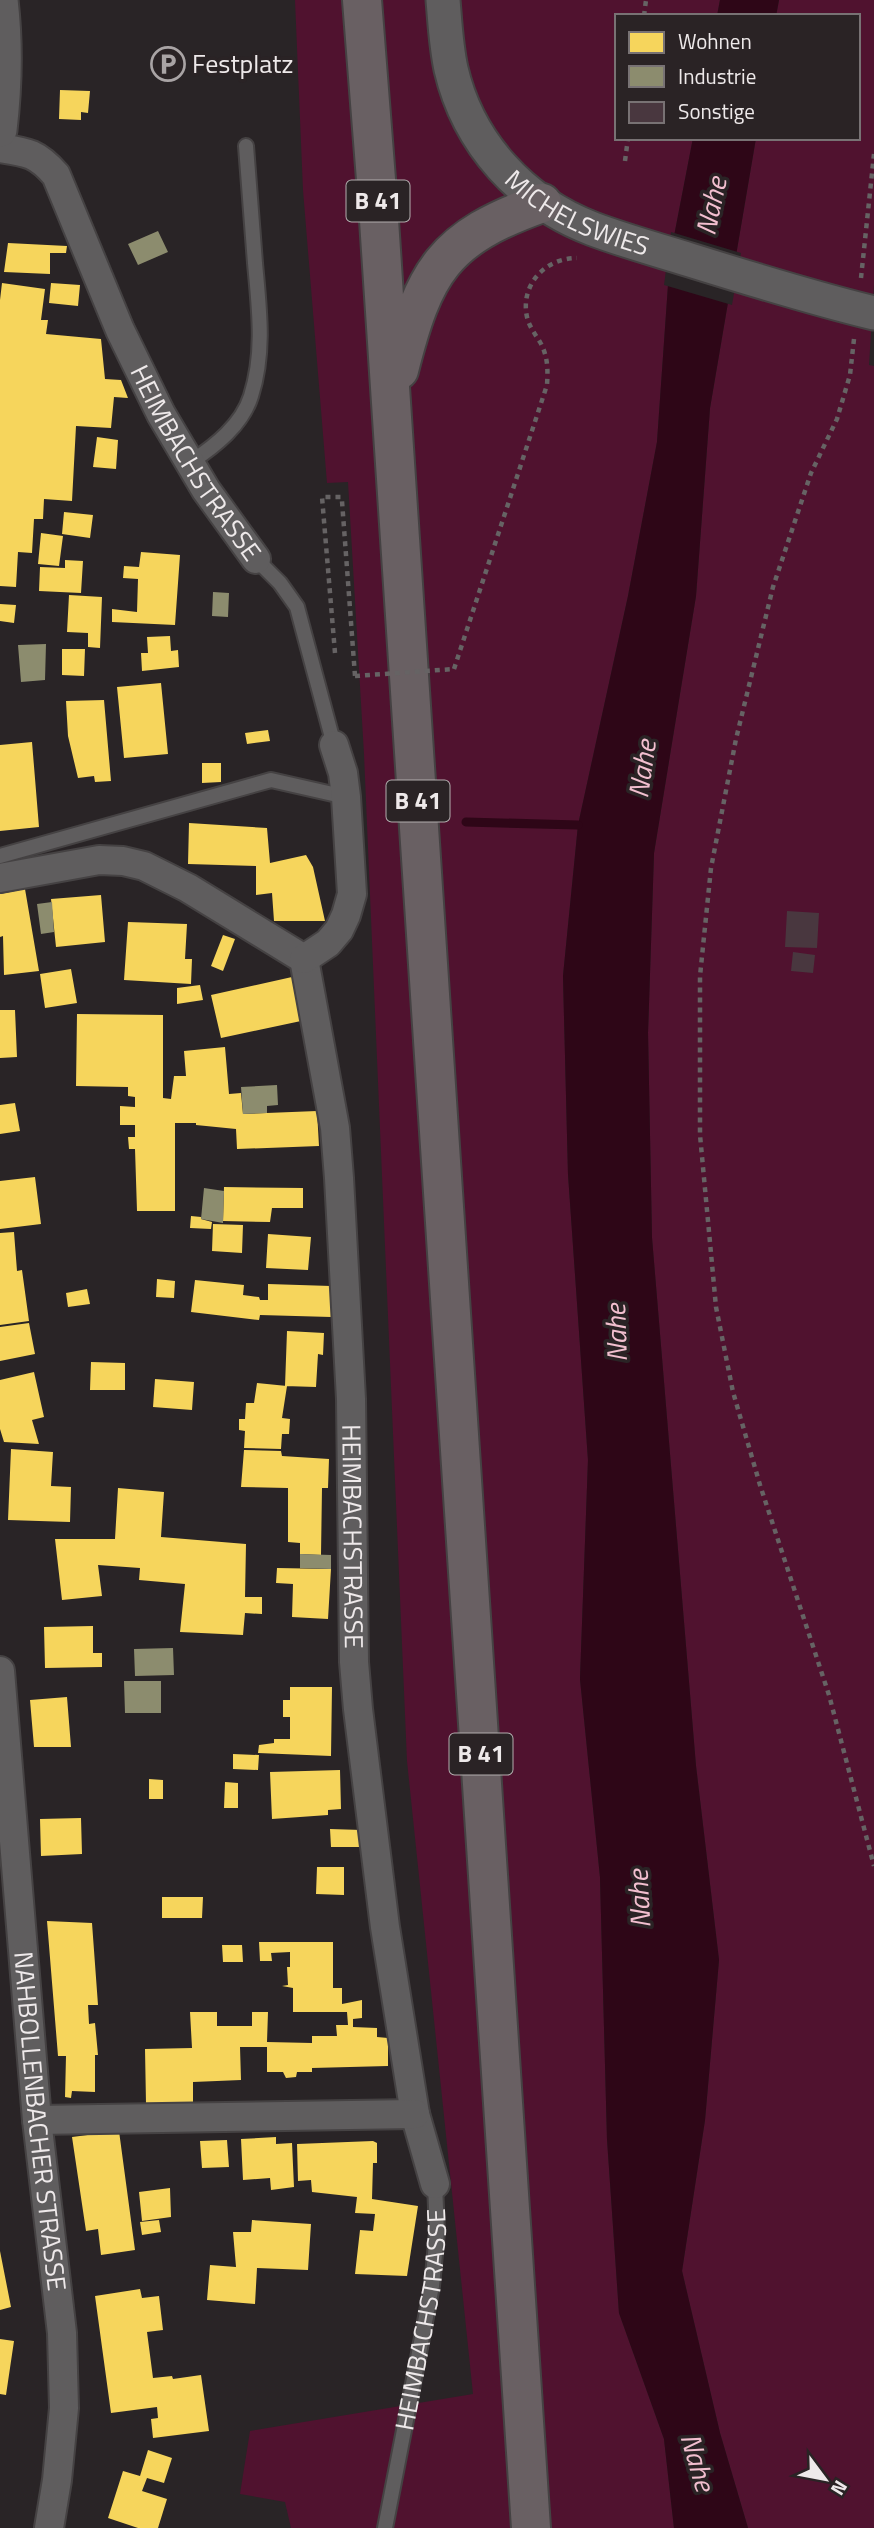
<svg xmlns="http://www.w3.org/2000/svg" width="874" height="2528" viewBox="0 0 874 2528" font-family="'Titillium Web',sans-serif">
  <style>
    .green { fill: #50122f }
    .water { fill: #2e0617 }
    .pier { fill: #292426 }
    .homes { fill: #f6d55c }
    .industry { fill: #8c8c6e }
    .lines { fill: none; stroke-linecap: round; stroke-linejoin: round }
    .stream { stroke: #2e0617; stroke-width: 9 }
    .building { fill: #49373f }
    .service-casing { stroke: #454243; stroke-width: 18 }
    .minor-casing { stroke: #454243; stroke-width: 32 }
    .tertiary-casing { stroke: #454243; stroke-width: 37 }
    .primary-casing { stroke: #454243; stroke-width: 42 }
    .path { stroke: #666364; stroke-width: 4.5; stroke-dasharray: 5 5; stroke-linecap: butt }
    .service { stroke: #5f5d5e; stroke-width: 14 }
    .minor { stroke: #5f5d5e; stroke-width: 28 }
    .tertiary { stroke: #5f5d5e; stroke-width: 33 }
    .primary { stroke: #696063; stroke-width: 38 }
    .path-bridge { stroke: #666364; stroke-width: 4.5; stroke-dasharray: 5 5; stroke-linecap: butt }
    .labels { text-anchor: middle; stroke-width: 7; stroke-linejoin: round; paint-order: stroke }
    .shield { fill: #2a2325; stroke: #b3aeaf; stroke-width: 2 }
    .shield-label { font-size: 24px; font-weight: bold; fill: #eee9ea }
    .poi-label { font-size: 26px; fill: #eee9ea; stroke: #2a2325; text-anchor: start }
    .street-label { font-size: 26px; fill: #eee9ea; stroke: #2a2325 }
    .water-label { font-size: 28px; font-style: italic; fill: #f2bfcf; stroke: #2a2325 }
  </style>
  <rect width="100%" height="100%" fill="#292426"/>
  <path class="green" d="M295 0H720L717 16H617V138H693L670 257 657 442 628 596 578 825 563 976 568 1174 588 1460 580 1679 600 1877 607 2139 619 2313 664 2439 674 2528H291L285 2502 240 2494 250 2431 473 2394 407 1761 364 754 348 482 327 483 303 190Z
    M779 0H874V285L869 365 874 366V2528H748L720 2433 682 2271 705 2120 719 1960 696 1766 652 1238 648 1033 654 853 696 596 710 408 756 138H858V16H776Z"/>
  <path class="water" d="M720 0H779L776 16H717Z
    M693 138H756L710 408 696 596 654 853 648 1033 652 1238 696 1766 719 1960 705 2120 682 2271 720 2433 748 2528H674L664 2439 619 2313 607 2139 600 1877 580 1679 588 1460 568 1174 563 976 578 825 628 596 657 442 670 257Z"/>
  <path class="pier" d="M671 232 741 253 732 305 664 285Z"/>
  <path class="homes" d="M60 90 90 91 88 113 81 112V120L59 119Z
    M8 243 67 246 66 253H50V274L4 272Z
    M2 283 45 289 41 320H48L46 334 101 339 105 379 121 380 128 398 114 397 111 428 76 426 72 501 44 499 43 519H34L32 553 18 552 16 587 0 586V300Z
    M51 283 80 285 78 306 49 303Z
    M97 437 118 440 116 469 93 467Z
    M64 512 93 515 90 538 62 534Z
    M41 533 63 536 59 566 38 564Z
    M141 552 180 555 175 625 112 622V609L137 612 138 579 123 578 124 566 139 567Z
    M65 560 83 561 81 593 39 591 40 567 65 568Z
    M69 595 102 597 100 648 88 647V633L67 632Z
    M0 604 16 605 14 623 0 621Z
    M170 636 171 651 178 650 179 667 142 671 141 653H148L147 637Z
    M62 649H85L84 676 62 675Z
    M161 683 168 754 124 758 117 687Z
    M104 700 111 781 95 782 94 776 78 778 68 736 66 701Z
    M268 730 270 741 247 744 245 733Z
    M32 742 39 827 0 831V745Z
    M202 763H221V782L202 783Z
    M189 823 267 828 270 863 306 855 313 867 325 921H274L272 893 256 895V866L188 864Z
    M25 889 39 971 4 975 3 936 0 937V894Z
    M101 895 105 942 56 947 51 899Z
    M128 922 187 924 185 959H192L191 984 124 980Z
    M223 935 235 939 223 971 211 966Z
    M71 969 77 1003 45 1008 40 974Z
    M292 977 301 1021 221 1038 211 995Z
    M200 985 203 1000 177 1004V988Z
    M0 1010H15L17 1057 0 1058Z
    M77 1014 163 1015V1098L171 1099 174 1076H186L184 1051 225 1047 229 1094 241 1093 243 1114 317 1111 319 1146 237 1149 236 1129 196 1125V1123H175V1211H137L135 1149H129L128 1137H135V1125H120V1106L135 1107V1097L128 1096V1087L76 1086Z
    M15 1103 20 1131 0 1134V1105Z
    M35 1177 41 1224 0 1229V1181Z
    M224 1187 303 1188V1208H272L270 1222 223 1221Z
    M191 1216 201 1217V1219L212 1222 211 1229 190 1228Z
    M213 1224 243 1225 242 1253 212 1251Z
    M14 1232 17 1271 22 1270 29 1321 0 1325V1233Z
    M268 1234 311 1237 308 1270 266 1268Z
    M157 1279 175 1281 174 1298 156 1297Z
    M195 1280 244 1285 243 1295 259 1297 260 1300H268V1284L331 1286V1317L260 1315 259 1320 191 1312Z
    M87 1289 90 1304 68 1307 66 1293Z
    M29 1323 35 1354 0 1361V1327Z
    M287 1331 324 1333 323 1355 318 1354 316 1387 285 1386Z
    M91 1362 125 1363V1390H90Z
    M34 1372 44 1417 32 1420 39 1444 4 1442 0 1429V1380Z
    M155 1379 194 1382 192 1410 153 1407Z
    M257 1383 287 1386 282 1418 290 1419 289 1434H282L281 1449 244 1448 245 1431 239 1430V1419H245L246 1403H254Z
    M11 1449 53 1452 51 1486 71 1487 70 1522 8 1520Z
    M244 1450 281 1451 282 1456 329 1459 328 1488H322L321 1555 300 1554V1543L288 1542V1488L241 1487Z
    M118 1488 164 1492 161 1537 246 1544 245 1597H262V1614L245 1613 243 1635 180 1632 185 1584 139 1580 140 1568 98 1565 102 1596 62 1600 55 1539H115Z
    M277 1568 331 1569 328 1619 292 1617 293 1584 276 1583Z
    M93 1626V1653H102V1667L45 1668 44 1627Z
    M290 1687H332L331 1756 258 1753 259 1745 274 1743V1739H290V1717H283V1700H290Z
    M67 1697 71 1747H34L30 1700Z
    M233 1754 259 1755 258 1770 233 1769Z
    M340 1770 341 1809 328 1810V1815L272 1819 270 1772Z
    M149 1779 163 1780V1799H149Z
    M225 1782 238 1783V1808H224Z
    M81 1818 82 1854 41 1856 40 1819Z
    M330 1829 362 1830V1847H331Z
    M317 1867H344V1895L316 1894Z
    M162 1897H203L202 1918H162Z
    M47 1921 92 1923 98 2005H88L89 2024 95 2023 98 2055H95V2092L72 2091 71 2098 65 2097 66 2056H58Z
    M259 1942H333V1988H342V2004L362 2000V2018L353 2019V2027L377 2028V2037L388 2038V2066L312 2068V2072H297L296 2077 286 2078 283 2072H267V2047H240L241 2080 193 2082V2103L146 2104 145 2049 192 2048 190 2012H217V2026H252V2012H268L267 2042 312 2043V2036H337L336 2025H348L347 2012H293V1988L282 1986 288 1985 287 1967H290V1952L271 1953 272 1961H260Z
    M222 1945H242L243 1962H223Z
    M119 2131 135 2250 101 2255 98 2229 86 2231 72 2137Z
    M276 2137V2144L292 2143 294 2187 271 2190 270 2178 243 2180 241 2139Z
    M227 2140 229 2167 202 2168 200 2141Z
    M373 2141 377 2143V2163H373L372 2199 418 2206 407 2276 355 2274 360 2230 373 2231 375 2214 355 2213 357 2197 312 2192 311 2180 298 2181 297 2144Z
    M170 2188 171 2217 142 2221 139 2192Z
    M159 2220 161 2232 142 2235 140 2222Z
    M252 2220 311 2224 308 2270 257 2268 255 2304 207 2300 210 2265 236 2267 233 2232H251Z
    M0 2251 11 2307 0 2310Z
    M140 2289 142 2298 159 2296 163 2330 147 2332 153 2378 172 2376 173 2379 201 2375 209 2431 153 2438 151 2419 158 2418 157 2407 111 2413 95 2296Z
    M0 2339 14 2341 6 2395 0 2394Z
    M148 2450 172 2458 164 2483 147 2478 142 2491 167 2499 158 2528H138L108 2518 123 2471 140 2476Z"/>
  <path class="industry" d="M158 231 168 252 138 265 128 244Z
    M213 592 229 593 228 617 212 616Z
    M46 644 45 680 21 682 18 645Z
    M52 902 54 932 41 934 37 904Z
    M277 1085 278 1105 267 1106V1113L243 1114 241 1087Z
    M204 1188 224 1191 223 1223 201 1219Z
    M300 1554 331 1555V1569L300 1568Z
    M173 1648 174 1675 135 1676 134 1649Z
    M124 1681H161V1713H125Z"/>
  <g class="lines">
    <path class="stream" d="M466 822 578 825"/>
  </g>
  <path class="building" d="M787 911 819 913 817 948 785 947Z
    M793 952 815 955 813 973 791 971Z"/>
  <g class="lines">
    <g class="service-casing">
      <g id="service">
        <path d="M191 462C215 446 242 425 251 396 265 352 259 308 255 263 252 224 249 185 246 146"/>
        <path d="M256 559 280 583 297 607 334 745"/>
        <path d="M0 856 271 780 346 797"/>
        <path id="s1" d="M385 2528 432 2286 437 2232 435 2184"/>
      </g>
    </g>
    <g class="minor-casing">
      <g id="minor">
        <path id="s2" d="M0 148C27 152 37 153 56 175L120 330 161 414 206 490 256 559"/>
        <path id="s3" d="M0 878 99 860 123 861 144 866 188 888 304 959 335 1128 339 1178 351 1399 354 1662 358 1709 385 1927 415 2114 435 2184"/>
        <path d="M304 959 328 943 339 930 346 915 352 894 346 797 343 773 334 745"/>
        <path id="s4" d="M0 1671 37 2120 62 2333 64 2408 57 2480 49 2528"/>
        <path d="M37 2120 415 2114"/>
      </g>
    </g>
    <g class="tertiary-casing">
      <g id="tertiary">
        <path id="s5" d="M443 0C445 23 446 46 451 69 468 143 522 202 593 229 625 241 658 250 690 260 751 279 812 298 874 313"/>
        <path d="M0 130C5 87 6 43 1 0"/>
      </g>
    </g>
    <g class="primary-casing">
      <path id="primary" d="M362 0 378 205 531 2528
        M399 370C424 271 443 238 542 203"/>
    </g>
    <path class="path" d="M644 16 646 0
      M625 161 628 138
      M861 278 874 154
      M854 339 850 375 837 419 811 473 773 587 736 739 711 868 700 976V1135L716 1307 733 1392 760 1485 829 1695 874 1866
      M335 653 322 497H341L342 501 355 676
      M454 669 547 385C548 370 548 356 540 342 535 334 529 326 527 317 520 285 545 258 577 258"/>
    <use href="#service" class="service"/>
    <use href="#minor" class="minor"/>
    <use href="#tertiary" class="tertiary"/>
    <use href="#primary" class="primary"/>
    <path class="path-bridge" d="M355 676 454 669"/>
  </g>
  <defs>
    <g id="parking-ring" transform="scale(1.75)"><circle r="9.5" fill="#2a2325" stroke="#a9a4a5" stroke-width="1.5"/><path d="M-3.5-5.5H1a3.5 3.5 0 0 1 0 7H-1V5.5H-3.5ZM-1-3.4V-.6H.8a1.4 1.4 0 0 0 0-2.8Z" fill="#a9a4a5"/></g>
  </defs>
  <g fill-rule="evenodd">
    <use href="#parking-ring" x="168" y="64"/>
  </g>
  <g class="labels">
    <g class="shield">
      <rect x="346.5" y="180.5" width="63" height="41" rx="5"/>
      <rect x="386.5" y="780.5" width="63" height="41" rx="5"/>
      <rect x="449.5" y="1733.5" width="63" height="41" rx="5"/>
    </g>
    <g class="shield-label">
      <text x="378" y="209">B 41</text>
      <text x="418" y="809">B 41</text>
      <text x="481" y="1762">B 41</text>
    </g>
    <g class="poi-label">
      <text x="192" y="73">Festplatz</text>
    </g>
    <g class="street-label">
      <text dy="9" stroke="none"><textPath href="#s5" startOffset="271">MICHELSWIES</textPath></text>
      <text dy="9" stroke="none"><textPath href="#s2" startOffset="385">HEIMBACHSTRASSE</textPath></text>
      <text dy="9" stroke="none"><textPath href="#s3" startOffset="912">HEIMBACHSTRASSE</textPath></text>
      <text dy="9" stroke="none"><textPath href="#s4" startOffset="452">NAHBOLLENBACHER STRASSE</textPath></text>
      <text dy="9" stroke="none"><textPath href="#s1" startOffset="212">HEIMBACHSTRASSE</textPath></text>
    </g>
    <g class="water-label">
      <text transform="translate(711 206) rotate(-78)" y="10">Nahe</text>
      <text transform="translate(642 769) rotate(-82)" y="10">Nahe</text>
      <text transform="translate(616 1333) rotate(-92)" y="10">Nahe</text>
      <text transform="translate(639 1899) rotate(-93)" y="10">Nahe</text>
      <text transform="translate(698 2462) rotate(74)" y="10">Nahe</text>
    </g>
  </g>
  <rect x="615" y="14" width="245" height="126" fill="#2a2325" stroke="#787274" stroke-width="2"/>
  <rect x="629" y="32" width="35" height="21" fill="#f6d55c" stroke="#787274" stroke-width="2"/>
  <text x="678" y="49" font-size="21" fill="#eee9ea">Wohnen</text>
  <rect x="629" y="66" width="35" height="21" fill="#8c8c6e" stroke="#787274" stroke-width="2"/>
  <text x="678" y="84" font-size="21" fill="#eee9ea">Industrie</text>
  <rect x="629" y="102" width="35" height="21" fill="#49373f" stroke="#787274" stroke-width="2"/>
  <text x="678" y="119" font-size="21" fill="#eee9ea">Sonstige</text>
  <g transform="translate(825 2479) rotate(122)" stroke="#2a2325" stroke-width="5" paint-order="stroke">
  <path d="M0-5L12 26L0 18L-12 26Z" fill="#eee9ea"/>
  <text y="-10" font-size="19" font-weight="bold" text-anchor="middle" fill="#eee9ea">N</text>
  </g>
</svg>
